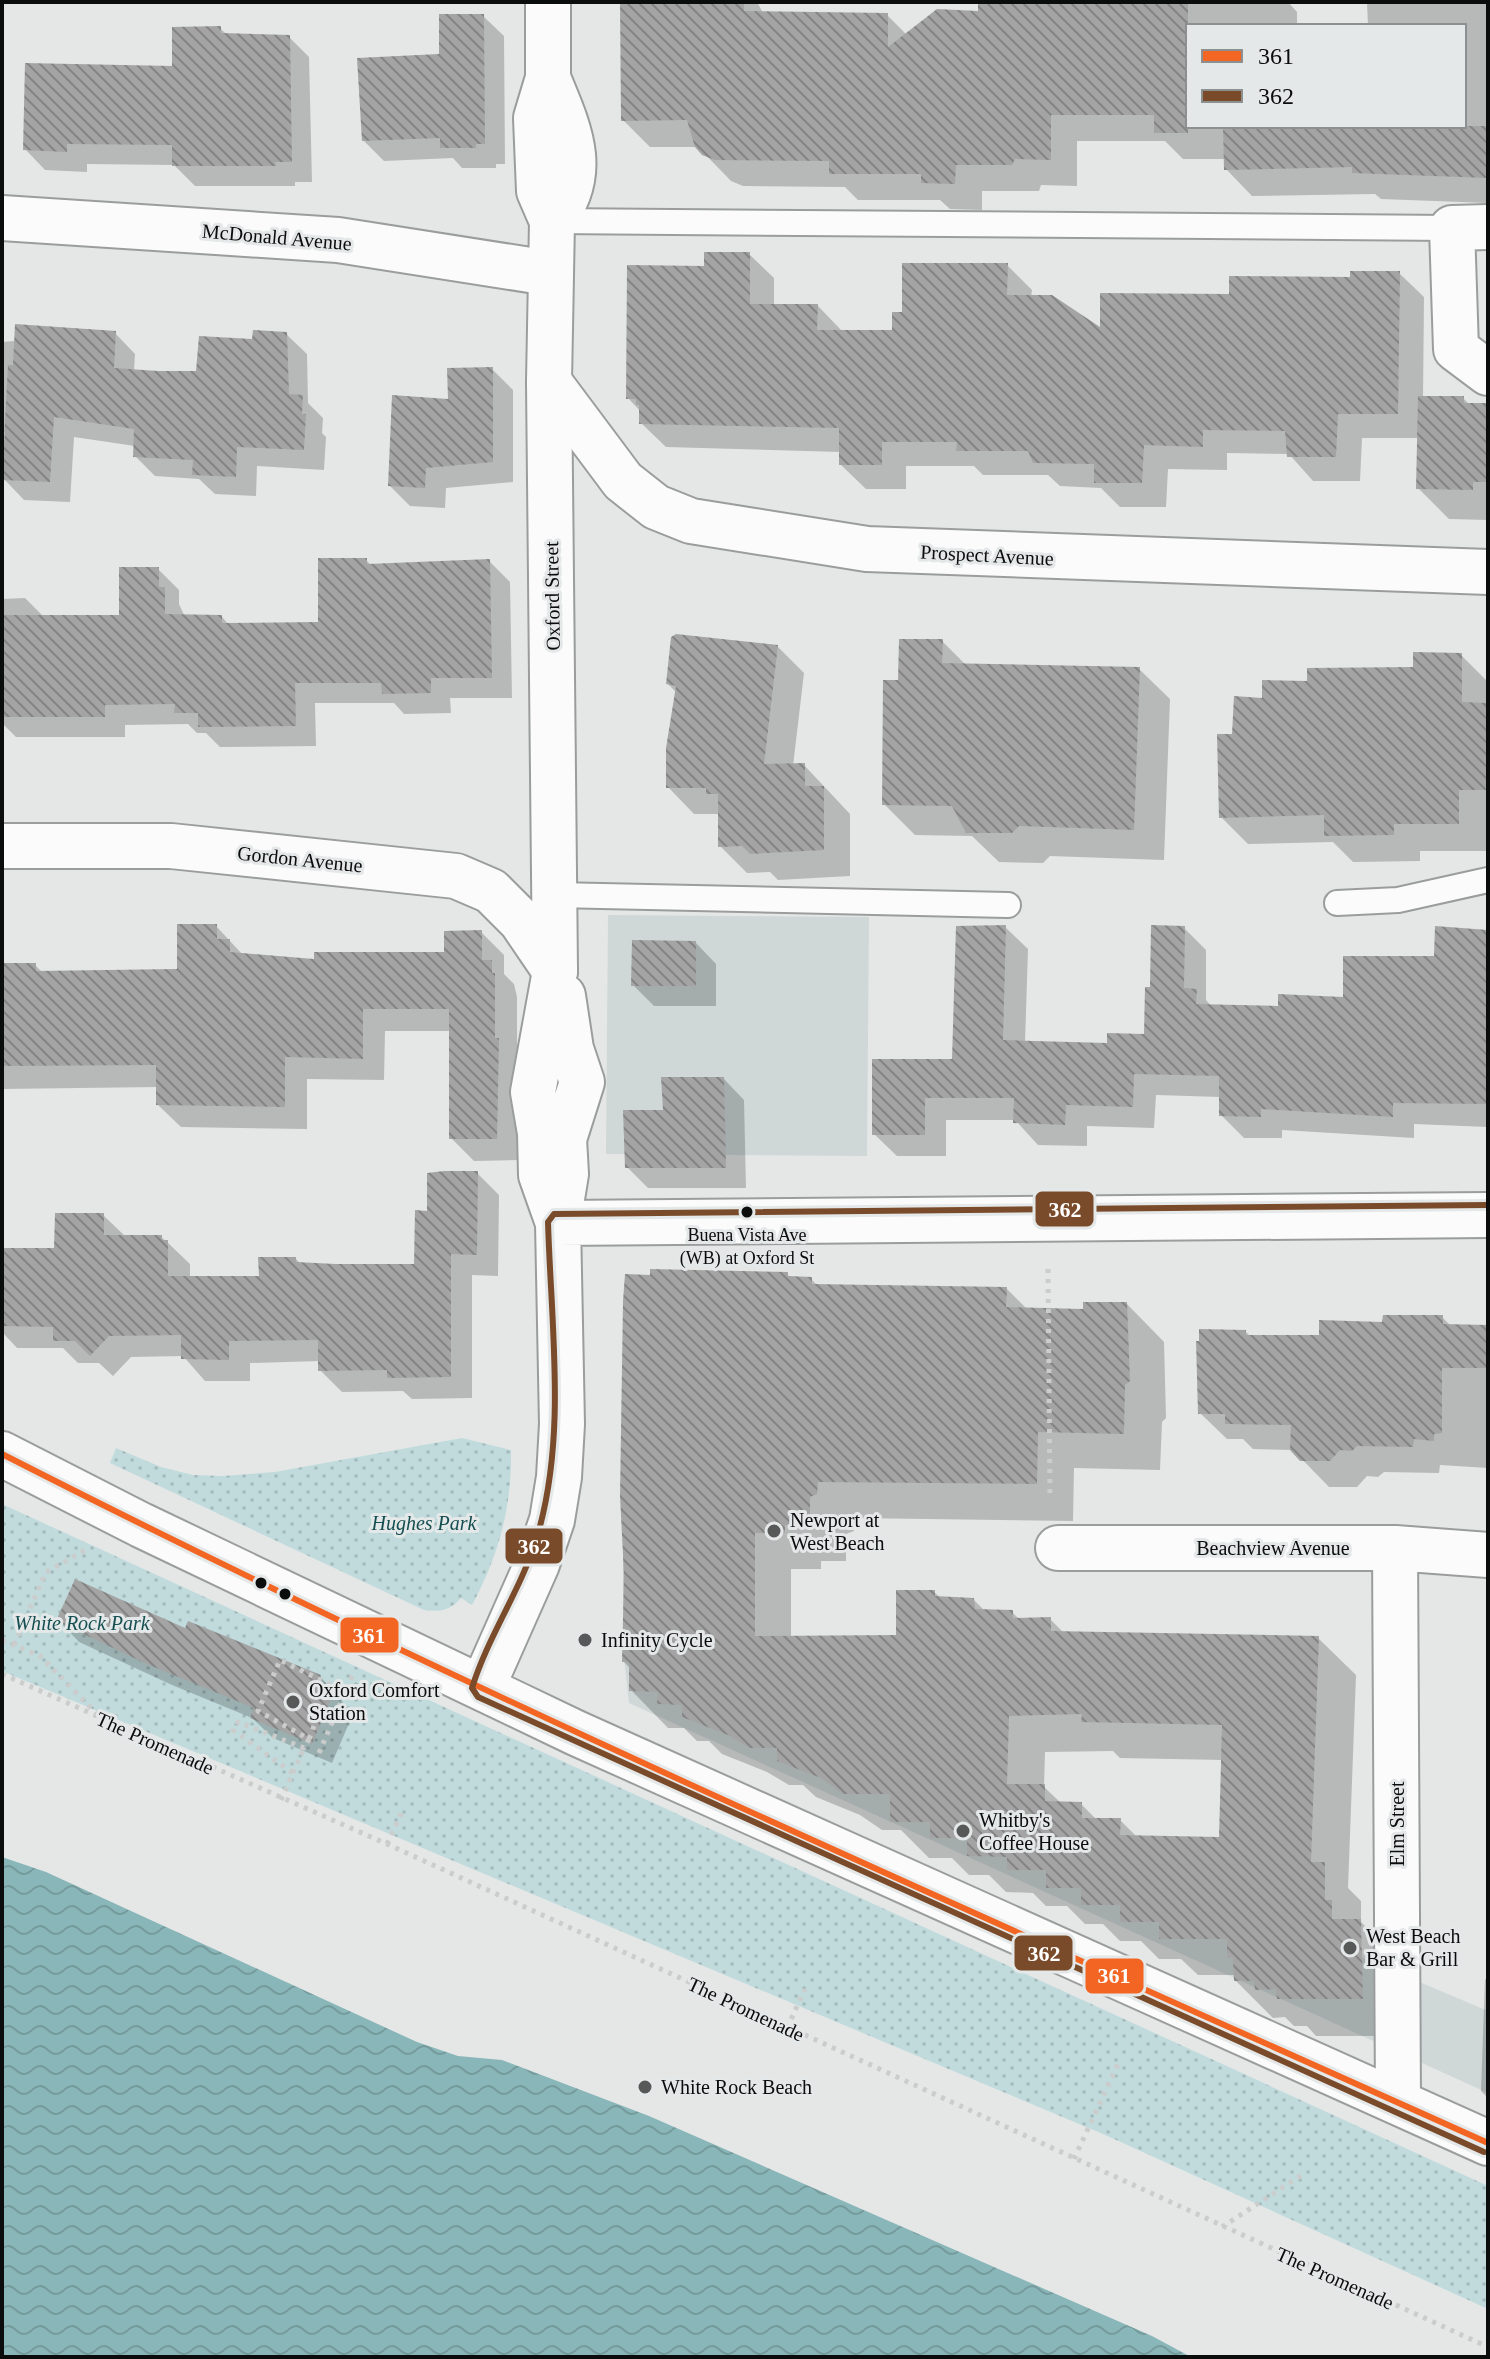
<svg xmlns="http://www.w3.org/2000/svg" width="1490" height="2359" viewBox="0 0 1490 2359" font-family="'Times New Roman',serif">
  <style>
    .built { fill: #cfd7d7 }
    .park { fill: url(#park-dots) }
    .water { fill: url(#water-waves) }
    .shadow { fill: #0003; fill-rule: evenodd }
    .building { fill: url(#building-back-hatch); fill-rule: evenodd }
    .lines { fill: none; stroke-linecap: round; stroke-linejoin: round }
    .lane-casing { stroke: #9b9d9d; stroke-width: 28 }
    .street-casing { stroke: #9b9d9d; stroke-width: 48 }
    .secondary-casing { stroke: #9b9d9d; stroke-width: 48 }
    .path { stroke: #cbcccc; stroke-width: 5; stroke-dasharray: 4 6; stroke-linecap: butt }
    .lane { stroke: #fbfbfb; stroke-width: 24 }
    .street { stroke: #fbfbfb; stroke-width: 44 }
    .secondary { stroke: #fbfbfb; stroke-width: 44 }
    .bus-1-casing { stroke: #e4e8e8; stroke-width: 12 }
    .bus-2-casing { stroke: #e4e8e8; stroke-width: 12 }
    .bus-1 { stroke: #f26522; stroke-width: 6 }
    .bus-2 { stroke: #7a4b2a; stroke-width: 6 }
    .bus-dot { fill: #0b0c0c; stroke: #e4e8e8; stroke-width: 3 }
    .poi-dot { fill: #575959; stroke: #e4e8e8; stroke-width: 3 }
    .labels { text-anchor: middle; stroke-width: 6; stroke-linejoin: round; paint-order: stroke }
    .bus-label { font-size: 18px; fill: #0b0c0c; stroke: #e4e8e8 }
    .street-label { font-size: 20px; fill: #0b0c0c; stroke: #e4e8e8 }
    .poi-label { font-size: 20px; fill: #0b0c0c; stroke: #e4e8e8; text-anchor: start }
    .park-label { font-size: 20px; font-style: italic; fill: #154e51; stroke: #e4e8e8 }
    .line-badge { stroke: #e4e8e8; stroke-width: 3 }
    .badge-label { font-size: 22px; text-anchor: middle; font-weight: bold; fill: #fff }
  </style>
  <defs>
    <pattern id="park-dots" width="8" height="8" patternUnits="userSpaceOnUse" patternTransform="scale(2)"><rect width="8" height="8" fill="#c1dbdd"/><path d="M2 2h.1M6 6h.1" fill="none" stroke="#a4bbbc" stroke-width="1.8" stroke-linecap="round"/></pattern>
    <pattern id="water-waves" width="16" height="10" patternUnits="userSpaceOnUse" patternTransform="scale(2)"><rect width="16" height="10" fill="#89b6b8"/><path d="M0 5q4-4 8 0t8 0" fill="none" stroke="#759b9d"/></pattern>
    <pattern id="building-back-hatch" width="6" height="6" patternUnits="userSpaceOnUse" patternTransform="scale(2)"><rect width="6" height="6" fill="#a4a4a4"/><path d="M-1 5l2 2M0 0l6 6M5-1l2 2" fill="none" stroke="#848484"/></pattern>
  </defs>
  <rect width="100%" height="100%" fill="#e5e7e7"/>
  <path class="built" d="M608 915 869 917 867 1156 606 1154Z
    M622 1640 866 1748 1488 2011V2093L629 1703Z"/>
  <path class="park" d="M462 1438 511 1450C512 1507 499 1555 472 1605L461 1598C450 1611 440 1612 424 1610L110 1463 116 1448 161 1467 193 1475 223 1476 275 1472Z
    M2 1504 1488 2186V2309L1103 2134 2 1671Z"/>
  <path class="water" d="M2 1857 46 1872 417 2042 458 2056 502 2060 649 2116 1152 2336 1191 2357H2Z"/>
  <path class="shadow" d="M622 2H757L763 13 887 15 907 35 980 13V2H1288L1297 12V26H1188V126H1464V26H1368L1367 2H1488V203L1381 199 1375 194 1252 196 1226 169 1225 159H1183L1165 141H1077V186L1041 185 1039 191H982V210L950 209 940 200H858L845 187 743 186 731 181 698 147H650L623 120Z
    M483 16 504 36 505 164H496V168H462L453 158 384 161 364 141 441 55Z
    M220 28 227 35 289 37 309 57 312 182H295V186H195L174 165 87 164V172L45 170 25 149 174 68Z
    M749 254 774 278V306H818L843 332H894L904 314 1007 265 1032 290 1031 297 1102 330 1231 296 1399 273 1424 297 1423 398H1463L1470 405 1488 408V520L1449 519 1418 488 1419 438H1362L1360 481H1313L1289 454 1227 453V470L1168 469 1166 507H1120L1101 488 1060 486 1048 475H983L974 466H906V489H866L841 465V452L666 447 641 423V412L628 398 706 268Z
    M115 333 135 354 134 371 198 373 254 341 286 334 307 354 308 403 323 418 322 433 326 437 324 470 257 466 256 496 215 494 199 479 155 476 135 456V446L74 437 70 502 24 500 4 479 7 434 2 431V342Z
    M492 369 513 390V482L446 488 445 508 410 506 390 486 450 401Z
    M366 560 372 566 489 561 510 582 512 698H450L451 713 404 714 394 703H315L316 746 220 747 206 733H197L188 724 125 725V737H16L2 723V599L25 598 44 617H121L158 569 179 590V604L185 617H222L229 625 320 624Z
    M942 641 966 665 1139 669 1170 699 1164 860 1050 856 1043 863 999 862 972 836 915 835 884 804 900 682Z
    M778 647 804 673 793 766 804 765 850 814V876L778 880 770 872 747 873 720 846V814H694L668 787 677 693 668 684Z
    M1461 655 1488 682 1486 851H1420V861L1353 862 1333 842 1248 844 1221 817 1234 736 1264 700 1309 683 1415 669Z
    M216 926 243 955 316 962 446 954 481 932 504 955V974L514 984 517 997V1058L521 1062 518 1160 474 1161 451 1138V1031H385L384 1080 307 1079V1129L181 1127 158 1105V1087L2 1089V966L35 965 43 973 179 971Z
    M1005 927 1028 949 1025 1043 1109 1045 1146 1036 1152 989 1184 928 1206 950V1000L1212 1007 1280 1008 1345 1000 1488 931V1127L1414 1124V1138L1282 1130V1138H1244L1221 1115V1097L1156 1095 1154 1128 1087 1126V1146L1038 1145 1015 1120H946V1156H897L874 1134 953 1061Z
    M696 943 716 964V1006H654L633 985Z
    M724 1079 744 1100 746 1188H648L627 1167 665 1112Z
    M477 1173 499 1195 498 1276 472 1275V1398L412 1399 403 1391 342 1392 320 1370V1361L250 1363V1381H205L183 1356 131 1357 113 1376 99 1363H78L63 1348H17L2 1332V1250H56L103 1215 126 1237H161L167 1242 190 1264V1278H261L296 1259 301 1264 416 1266 429 1213Z
    M787 1274 792 1279H811L818 1286 1006 1288 1027 1309 1085 1311 1127 1304 1164 1342 1166 1418 1162 1422 1160 1470 1074 1468 1073 1521 854 1518V1531L846 1534V1561H821V1569H791V1638L898 1637 934 1592 941 1598 973 1599 985 1611 1012 1612 1020 1620 1050 1619 1065 1634 1318 1638 1356 1675 1348 1888 1361 1901V1922L1397 1958 1399 2036H1316L1307 2026H1294L1285 2017 1273 2018 1235 1980V1975H1198L1181 1959H1159L1141 1941H1120L1103 1924H1085L1067 1906H1046L1033 1893 1006 1892 989 1875H969L952 1858H929L901 1830H882L860 1815 816 1797 803 1785H789L767 1772 722 1754 709 1741H697L684 1728H668L631 1690V1669L624 1662 622 1400ZM1113 1751 1120 1758 1223 1760 1221 1839 1137 1837 1120 1820H1097L1081 1804 1061 1803 1044 1787 1045 1752Z
    M1442 1317 1451 1326 1488 1327V1468L1440 1465 1439 1473 1384 1472 1378 1477 1367 1476 1357 1487H1329L1293 1450 1253 1449 1243 1439H1227L1200 1413 1246 1332 1251 1337H1321Z
    M59 1621 186 1631 320 1676 353 1714 332 1763 273 1738 252 1718 172 1685 79 1642Z
    M1485 1979 1488 1980V2098L1481 2091Z"/>
  <path class="building" d="M620 2H744V11L888 13V47L937 9 978 11V2H1188V133H1154V115H1051V160L1015 159 1012 165H956L955 184 921 183V174H829V161L715 160 702 155 695 147 687 120 621 121Z
    M439 14H484L485 144H476V148H440V138L362 141 357 58 439 54Z
    M221 26V33L290 35 292 162H275L276 166H172V145L67 144V152L23 150 25 63 172 66V27Z
    M1223 126H1488V178L1352 173V167L1224 170Z
    M704 252H750V304H818L817 330H892V312H902V263H1008L1007 295H1052L1100 327V293L1229 294V276L1350 277V271H1400L1398 414H1338L1336 457H1287L1285 431 1203 430V447L1144 445 1142 483H1094V464L1033 463 1028 451H956L957 442H882V465H839V428L639 424V405H636V399H626L627 265 704 266Z
    M15 324 116 331 114 368 158 371H196L199 336 252 339 253 330 287 332 289 394 303 395 302 414H306L304 450 237 447 236 477 192 475 193 460 133 457 134 429 54 417 50 482 2 480 8 365H13Z
    M493 367V462L426 468 425 488 388 486 392 395 448 399 447 368Z
    M1418 396H1464V403H1488V482H1473V490L1416 489Z
    M318 558H367V564L490 559 492 678H431V693L382 694 381 683H295L296 726 198 727V713H174L175 704 105 705V717H2V615H119V567H159V587H165V614L222 615V623L318 622Z
    M676 634 778 645 764 764 805 763V786H824V850L750 854 742 846 718 847V794H706V788H666V748L676 686 666 684 671 637Z
    M899 639H943L942 663 1140 667 1134 830 1019 826 1012 833H966L952 806 882 805 883 680H898Z
    M1413 652 1462 653V702L1488 703V790H1459V824H1394V835L1324 836V815L1219 818 1217 734H1232L1234 696 1262 698V680L1307 681V668L1413 667Z
    M177 924H217V939H230V952L314 959V952H444V931L482 930V960H492V973H495V1038H499L497 1139H449V1009H363V1059L285 1057V1107L156 1105V1065L2 1066V963H36V971L177 969Z
    M1006 925 1003 1040 1107 1043V1033L1144 1034 1145 987H1150L1151 925 1185 926 1184 988 1197 989 1196 1004 1278 1006V994L1343 997V956H1434L1435 926 1488 930V1104L1393 1103V1117L1261 1109V1117L1219 1116V1076L1134 1074 1133 1107 1066 1105 1065 1125 1013 1123 1014 1098H925V1135H872V1059H952L956 926Z
    M632 940 696 941V986H631Z
    M661 1077H724L726 1168H625L623 1110H663Z
    M444 1171H478L477 1255 451 1254V1377L387 1378V1370L318 1371V1340L229 1341V1360L181 1359V1335L109 1336 90 1356 75 1341H53V1327L2 1326V1248H54L55 1213H104V1235H162V1240H168V1276H259L258 1257H296V1262L336 1264H414L415 1210 427 1211V1173Z
    M650 1269 788 1272V1276L812 1277V1284L1007 1287 1006 1307 1083 1309V1302H1127L1130 1381 1125 1385 1124 1434 1038 1432 1037 1484 818 1482 817 1494 810 1497V1525H785V1533H755V1636L896 1635V1590H935V1596L974 1598 975 1609 1013 1610V1618L1051 1617V1631L1319 1636 1311 1862H1325V1900H1332V1919H1361L1363 1999H1277L1276 1989 1255 1990 1254 1981H1234L1233 1958H1227V1939H1159V1922H1120V1905H1081V1888H1046V1870H1007V1857L967 1856V1838H930V1822H890V1794H843L821 1778 777 1761V1748H750L728 1735 682 1717V1705L657 1704 658 1692 629 1691V1662H622L624 1574 620 1496 623 1301 625 1274 650 1275ZM1082 1714 1081 1722 1222 1725 1219 1837 1120 1835 1121 1818H1082V1802L1045 1801V1784H1007L1009 1716Z
    M1383 1315H1443V1324L1488 1325V1368H1442V1433L1434 1434V1441L1414 1439 1413 1447 1357 1446 1352 1451 1340 1450 1330 1461H1300L1290 1450 1291 1425 1225 1424V1414H1198L1196 1341H1199V1329L1246 1330V1335H1319V1320L1382 1322Z
    M75 1579 185 1628 188 1621 321 1675 317 1685 334 1692 312 1744 250 1718 254 1708 149 1665 56 1621Z"/>
  <g class="lines">
    <g class="lane-casing">
      <path id="lane" d="M552 221 1452 228
        M555 895 1008 905
        M1337 903 1398 900 1488 880"/>
    </g>
    <g class="street-casing">
      <path id="street" d="M2 218 338 240 549 273
        M1488 227 1452 228 1456 349 1488 373
        M549 382 623 481 656 507 691 521 867 549 1488 572
        M2 846H171L456 876 491 891 521 921 555 971
        M1058 1548H1395L1488 1555
        M1395 1548 1398 2101"/>
    </g>
    <g class="secondary-casing">
      <path id="secondary" d="M548 2V78L536 118 539 191 552 221 549 382 555 971 533 1092 540 1133 541 1175 558 1223
        M548 78C569 129 591 173 552 221
        M558 1223 1488 1215
        M2 1454 141 1525 576 1733 1488 2143
        M482 1688 537 1564 552 1520 559 1477 562 1424 558 1223 566 1174 564 1139 582 1082 571 1049 563 996"/>
    </g>
    <path class="path" d="M1048 1269 1050 1495
      M2 1640 40 1656 97 1714
      M14 1645 46 1572 87 1549
      M2 1674 387 1844 1488 2347
      M309 1739 314 1726
      M319 1753 353 1674
      M293 1773 304 1748
      M281 1800 293 1773 233 1730 238 1722 304 1748 309 1739 258 1711 280 1660 345 1692
      M387 1844 403 1810
      M787 2028 805 1989
      M1074 2159 1118 2064
      M1222 2227 1302 2175"/>
    <use href="#lane" class="lane"/>
    <use href="#street" class="street"/>
    <use href="#secondary" class="secondary"/>
    <g class="bus-1-casing">
      <path id="bus-1" d="M2 1454C488 1702 990 1919 1488 2143"/>
    </g>
    <g class="bus-2-casing">
      <path id="bus-2" d="M1484 2152 478 1697 472 1688C488 1636 521 1590 537 1537 567 1436 551 1326 548 1222L554 1214 1488 1205"/>
    </g>
    <use href="#bus-1" class="bus-1"/>
    <use href="#bus-2" class="bus-2"/>
  </g>
  <g class="bus-dot">
    <circle cx="747" cy="1212" r="7"/>
    <circle cx="261" cy="1583" r="7"/>
    <circle cx="285" cy="1594" r="7"/>
  </g>
  <g class="poi-dot">
    <circle cx="774" cy="1531" r="8"/>
    <circle cx="585" cy="1640" r="8"/>
    <circle cx="293" cy="1702" r="8"/>
    <circle cx="963" cy="1831" r="8"/>
    <circle cx="1350" cy="1948" r="8"/>
    <circle cx="645" cy="2087" r="8"/>
  </g>
  <g class="labels">
    <g class="bus-label">
      <text x="747" y="1241">Buena Vista Ave<tspan x="747" dy="23">(WB) at Oxford St</tspan></text>
    </g>
    <g class="street-label">
      <text transform="translate(277 237) rotate(5)" y="7">McDonald Avenue</text>
      <text transform="translate(987 555) rotate(3)" y="7">Prospect Avenue</text>
      <text transform="translate(552 596) rotate(-91)" y="7">Oxford Street</text>
      <text transform="translate(300 859) rotate(6)" y="7">Gordon Avenue</text>
      <text x="1273" y="1555">Beachview Avenue</text>
      <text transform="translate(155 1743) rotate(24)" y="7">The Promenade</text>
      <text transform="translate(1397 1824) rotate(-90)" y="7">Elm Street</text>
      <text transform="translate(746 2009) rotate(25)" y="7">The Promenade</text>
      <text transform="translate(1335 2278) rotate(24)" y="7">The Promenade</text>
    </g>
    <g class="poi-label">
      <text x="790" y="1527">Newport at<tspan x="790" dy="23">West Beach</tspan></text>
      <text x="601" y="1647">Infinity Cycle</text>
      <text x="309" y="1697">Oxford Comfort<tspan x="309" dy="23">Station</tspan></text>
      <text x="979" y="1827">Whitby's<tspan x="979" dy="23">Coffee House</tspan></text>
      <text x="1366" y="1943">West Beach<tspan x="1366" dy="23">Bar &amp; Grill</tspan></text>
      <text x="661" y="2094">White Rock Beach</text>
    </g>
    <g class="park-label">
      <text x="424" y="1530">Hughes Park</text>
      <text x="82" y="1630">White Rock Park</text>
    </g>
  </g>
  <g class="line-badge">
    <rect x="1034" y="1190" width="61" height="38" rx="8" fill="#7a4b2a"/>
    <rect x="504" y="1527" width="60" height="38" rx="8" fill="#7a4b2a"/>
    <rect x="339" y="1616" width="61" height="38" rx="8" fill="#f26522"/>
    <rect x="1013" y="1934" width="61" height="38" rx="8" fill="#7a4b2a"/>
    <rect x="1084" y="1957" width="61" height="38" rx="8" fill="#f26522"/>
  </g>
  <g class="badge-label">
    <text x="1065" y="1217">362</text>
    <text x="534" y="1554">362</text>
    <text x="369" y="1643">361</text>
    <text x="1044" y="1961">362</text>
    <text x="1114" y="1983">361</text>
  </g>
  <rect width="1490" height="2359" fill="none" stroke="#0b0c0c" stroke-width="8"/>
  <rect x="1186" y="24" width="280" height="104" fill="#e4e8e8" stroke="#8d9090" stroke-width="2"/>
  <rect x="1202" y="50" width="40" height="12" fill="#f26522" stroke="#8d9090" stroke-width="2"/>
  <text x="1258" y="64" font-size="24" fill="#0b0c0c">361</text>
  <rect x="1202" y="90" width="40" height="12" fill="#7a4b2a" stroke="#8d9090" stroke-width="2"/>
  <text x="1258" y="104" font-size="24" fill="#0b0c0c">362</text>
</svg>
